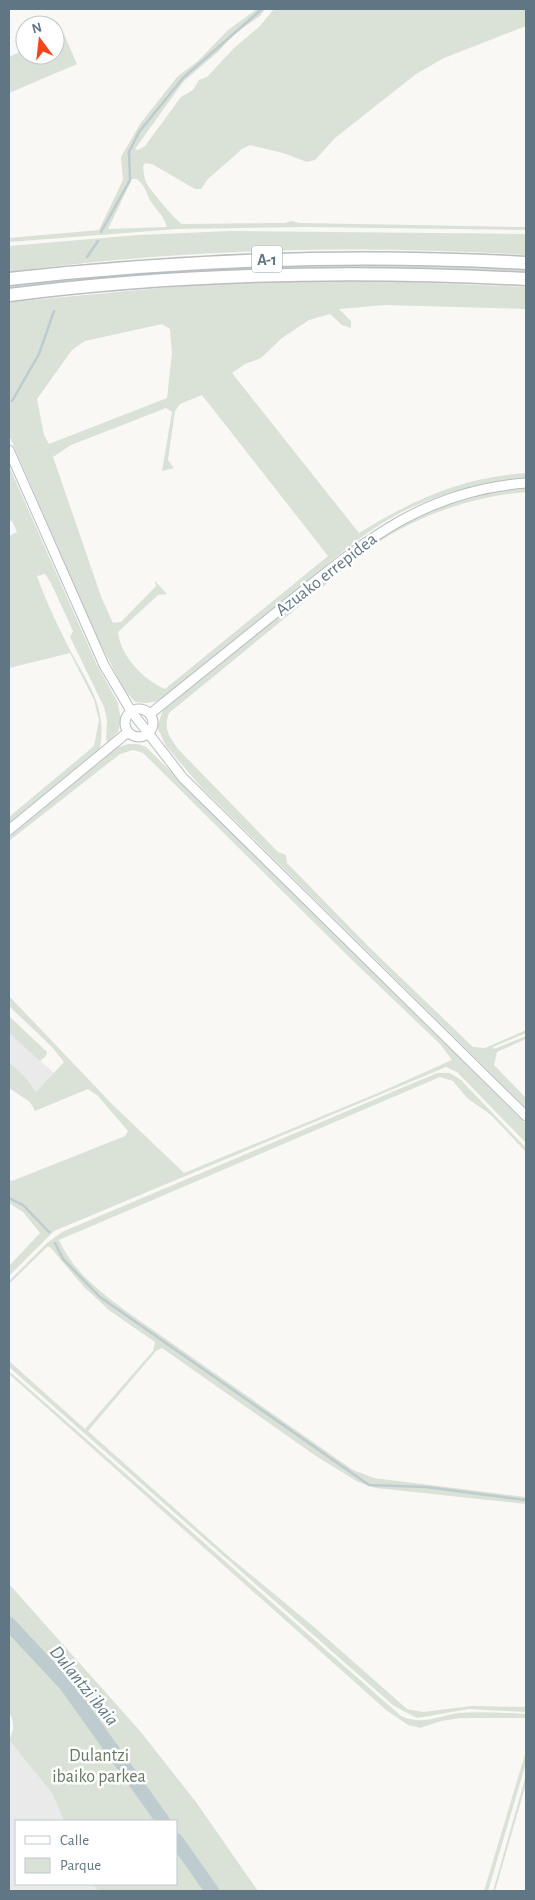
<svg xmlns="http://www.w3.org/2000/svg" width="535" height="1900" viewBox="0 0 535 1900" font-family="'Alegreya Sans',sans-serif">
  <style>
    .built { fill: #e9eae9 }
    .green { fill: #dae1d6; fill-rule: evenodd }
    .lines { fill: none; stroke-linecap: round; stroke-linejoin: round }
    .stream { stroke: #becbcf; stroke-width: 2.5 }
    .river { stroke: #becbcf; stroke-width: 14 }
    .secondary-casing { stroke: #b7bec3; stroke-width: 11 }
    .highway-casing { stroke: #babec1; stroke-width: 15 }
    .secondary { stroke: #fff; stroke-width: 9 }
    .highway { stroke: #fff; stroke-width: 12 }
    .labels { text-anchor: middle; stroke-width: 5; stroke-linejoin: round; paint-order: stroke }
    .shield { fill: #fff; stroke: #909fa9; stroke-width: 1 }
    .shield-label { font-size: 16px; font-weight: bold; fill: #607684 }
    .street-label { font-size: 18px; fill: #607684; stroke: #fff }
    .park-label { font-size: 18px; fill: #667a60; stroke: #fff }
    .water-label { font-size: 19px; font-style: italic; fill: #5b767e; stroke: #fff }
  </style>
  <rect width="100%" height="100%" fill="#f9f8f5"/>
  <path class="built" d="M9 1033 54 1073 36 1092 26 1078 9 1062Z
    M9 1740 52 1793 64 1821H16V1884H93L98 1891H9Z"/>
  <path class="green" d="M257 9H265L260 16 234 34 219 51 183 82 135 149 138 150 145 146 181 97 193 90 199 80 207 77 234 48 259 27 274 9H526V26L444 58 416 74 335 138 315 160 307 162 283 153 250 145 242 149 208 179 201 189H195L152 164 145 163 143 167C144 171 144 178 146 182 149 189 176 221 182 224L285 223 291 221 300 223 526 227V230L309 227 177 229 9 242V238L99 230 123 180 121 157 140 124 177 77 198 61 228 30ZM132 179H137C148 189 146 195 152 203 158 212 164 216 167 227L108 229Z
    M64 34 77 64 9 93V57L25 50V55H55V37Z
    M231 231 526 234V255C354 244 180 249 9 272V246L138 235Z
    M394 263 526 269V274L9 291V284L217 265Z
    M313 281H386L526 287V309L385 305 339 309 351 321V328L342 325 330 314 309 320 282 338 261 358 245 364 232 373 359 533C413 500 462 477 526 473V478C481 482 440 493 400 513 367 530 339 555 311 578 260 619 211 663 157 701L147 703 135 702 125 691 96 636 9 435V302L193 285ZM162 324 170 329 172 353 167 398 49 444 44 435 37 399 72 350 85 341ZM202 395 328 556 165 689C143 679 121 657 118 632L158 595 167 594 155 581 156 586 121 622 113 623 102 599 53 457 71 445 166 408 172 412 162 471 174 468 168 460 175 411 180 404Z
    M9 466 96 663 118 703 121 721 118 732 108 742 106 740 107 720 104 707 70 637 73 631 51 583 45 574 37 576C45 599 56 622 67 644 85 680 108 705 100 748L9 823V817L94 746 99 720 94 700 70 653 9 668V536L17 532 12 521 9 522Z
    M526 487V492C479 496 438 509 397 531 370 545 343 571 319 590 269 631 219 672 169 713 163 729 169 736 178 749L278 852 286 855 287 863 369 947 473 1047 485 1048 526 1030V1033L493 1047 494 1049 526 1036V1039L497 1052 494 1065 526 1098V1108L202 788 166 746 157 727 163 710C206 675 250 640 293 605 366 547 429 494 526 487Z
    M129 744H138L146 747 526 1124V1143L457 1072 446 1067 54 1231 9 1276V1266L40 1233 23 1212 9 1203V1180L12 1181 125 1136 128 1131 98 1096 88 1089 35 1111 30 1102 9 1088V1062L26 1078 36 1092 64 1062 52 1047 9 1006V996L113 1105 184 1173 378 1093 452 1060 440 1044 351 959 143 753 133 750 120 754 9 841V837L118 747Z
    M9 1016 47 1052 46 1056 40 1061 9 1033Z
    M437 1073H450L461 1080 526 1148V1152L491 1115 467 1098 453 1081 440 1077 59 1240C73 1271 97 1289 123 1309L353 1470 374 1478 526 1497V1504L376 1488 358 1482 316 1456 162 1348 156 1351 88 1431 227 1555 314 1627 407 1709 423 1712 471 1706 526 1707V1712L469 1709 417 1718 394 1706 9 1367V1361L85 1429 153 1351 155 1342 110 1311 83 1286 50 1247H47L9 1284V1281L47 1243 62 1232Z
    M9 1371 401 1716C423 1726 437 1716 459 1713 481 1711 504 1713 526 1714V1718H460L441 1721 420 1728 408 1725 386 1710 9 1374Z
    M9 1584 140 1731 196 1802 258 1891H98L93 1884H176V1821H64L52 1793 9 1740C14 1730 15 1723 9 1712Z
    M526 1751V1763L488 1891H484Z
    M526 1775V1784L495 1891H493Z"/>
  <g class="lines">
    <path class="stream" d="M101 232 130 180 129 152 139 132 183 78 262 9
      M87 257 98 241
      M12 401 39 354 54 311
      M9 1198 23 1205 49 1232
      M55 1243 63 1259 100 1297 369 1485 426 1487 526 1500"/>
    <path class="river" d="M9 1624 66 1685 163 1821
      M176 1840 212 1891"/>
    <g class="secondary-casing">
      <path id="secondary" d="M9 450 104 665 131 711 183 778 526 1116
        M125 723a14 14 0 1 1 28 0a14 14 0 1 1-28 0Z
        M150 714C196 677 242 640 288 603 365 541 423 491 526 483
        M9 830 128 732"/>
    </g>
    <g class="highway-casing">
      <path id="highway" d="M9 279C181 260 353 253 526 263
        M9 295C180 273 354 270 526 279"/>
    </g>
    <use href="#secondary" class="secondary"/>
    <use href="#highway" class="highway"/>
  </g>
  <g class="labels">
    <rect class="shield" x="252" y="245.5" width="30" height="27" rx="4"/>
    <g class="shield-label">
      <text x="267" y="265">A-1</text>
    </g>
    <g class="street-label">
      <text transform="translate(326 574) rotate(-38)" y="6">Azuako errepidea</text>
    </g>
    <g class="park-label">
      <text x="99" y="1761">Dulantzi<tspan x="99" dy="21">ibaiko parkea</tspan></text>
    </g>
    <g class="water-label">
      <text transform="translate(85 1685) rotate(51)" y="7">Dulantzi ibaia</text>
    </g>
  </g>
  <rect width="535" height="1900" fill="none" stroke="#607684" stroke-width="20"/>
  <rect x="15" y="1820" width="162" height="65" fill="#ffffff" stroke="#bfc8ce"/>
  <rect x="25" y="1836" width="25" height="8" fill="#ffffff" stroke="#bfc8ce"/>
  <text x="60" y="1845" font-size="15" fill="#607684">Calle</text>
  <rect x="25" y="1858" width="25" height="15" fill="#dae1d6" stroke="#bfc8ce"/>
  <text x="60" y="1870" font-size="15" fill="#607684">Parque</text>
  <g transform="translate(40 40) rotate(345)"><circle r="24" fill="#ffffff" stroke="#bfc8ce"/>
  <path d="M0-4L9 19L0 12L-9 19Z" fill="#f4441a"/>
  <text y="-8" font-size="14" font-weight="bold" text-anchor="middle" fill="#607684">N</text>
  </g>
</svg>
